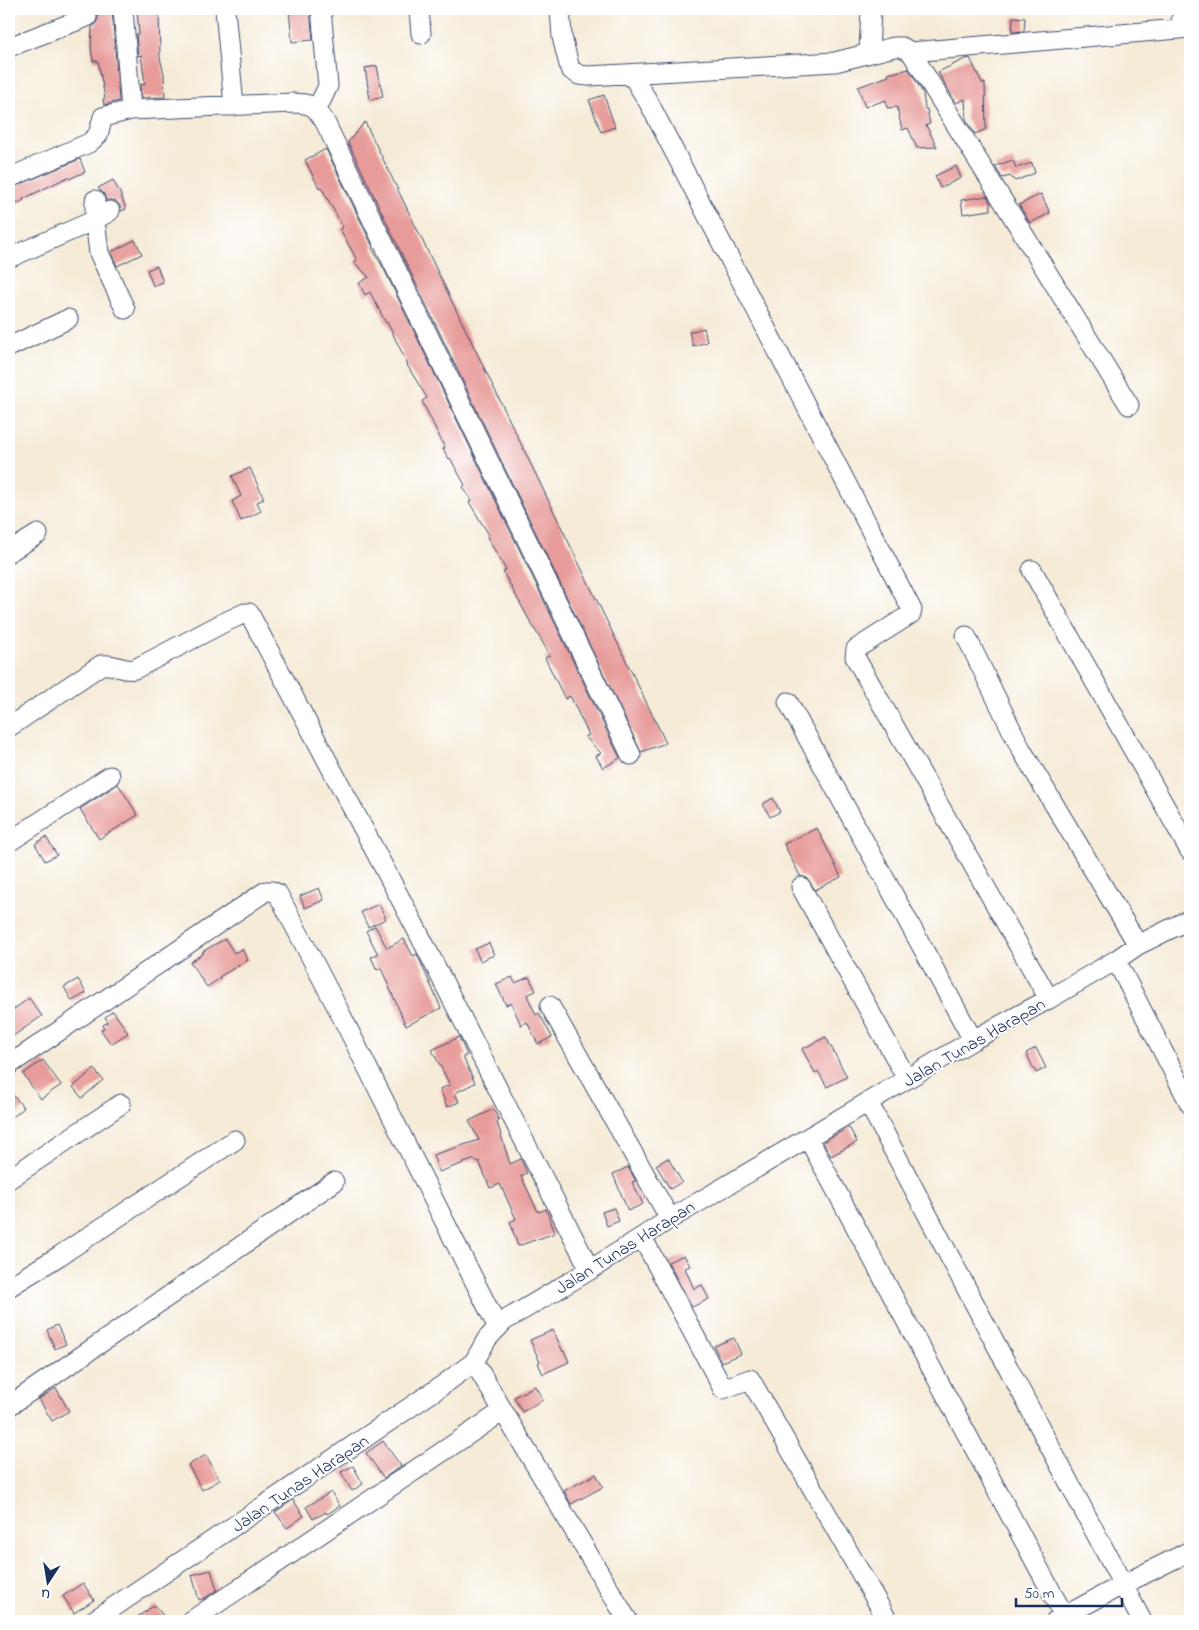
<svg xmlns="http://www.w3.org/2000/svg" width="1199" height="1630" viewBox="0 0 1199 1630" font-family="'Indie Flower',sans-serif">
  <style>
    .building { fill: #e79c9a }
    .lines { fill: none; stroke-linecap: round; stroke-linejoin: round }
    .minor-casing { stroke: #3c4b70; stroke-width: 21 }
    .minor { stroke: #fff; stroke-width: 19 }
    .labels { text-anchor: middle; stroke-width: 4; stroke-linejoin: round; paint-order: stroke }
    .street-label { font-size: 18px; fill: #1b2f5e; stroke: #fff }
  </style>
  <rect width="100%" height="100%" fill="#fff"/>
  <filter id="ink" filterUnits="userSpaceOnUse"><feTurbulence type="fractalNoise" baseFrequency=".02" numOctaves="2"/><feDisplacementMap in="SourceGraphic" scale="10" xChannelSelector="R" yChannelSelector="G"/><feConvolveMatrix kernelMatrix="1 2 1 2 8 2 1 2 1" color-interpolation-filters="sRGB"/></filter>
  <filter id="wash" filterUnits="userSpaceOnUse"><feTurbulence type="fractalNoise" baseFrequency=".0096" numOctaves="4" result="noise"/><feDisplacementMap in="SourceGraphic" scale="20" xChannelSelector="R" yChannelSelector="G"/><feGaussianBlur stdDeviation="1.12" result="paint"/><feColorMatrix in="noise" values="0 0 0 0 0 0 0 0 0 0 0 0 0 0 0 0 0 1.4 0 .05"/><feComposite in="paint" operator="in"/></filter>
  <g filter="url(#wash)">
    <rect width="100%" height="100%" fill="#f5ebd7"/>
    <g id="blocks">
      <path class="building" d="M95 9H112L119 101 104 105 103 99 105 98 98 61H93L91 48 92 27 96 24 98 18V13Z
        M137 9H159L160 58 164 74 165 97 141 98 140 85 145 84 141 55 138 56 136 34H139Z
        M289 9H310L313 40 292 42Z
        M1013 17 1025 18 1024 31 1012 32Z
        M970 58 982 83H985L986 129 975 134 966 119 965 99 956 103 938 72 965 59Z
        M377 66 383 97 370 100 365 68Z
        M909 69 923 93 925 109H927L930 124 926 125 937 147 917 148 908 128 902 130 897 107 887 108 886 100 865 107 858 87 889 76 888 74Z
        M604 95 615 127 601 132 589 100Z
        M365 122 666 743 641 752 348 142Z
        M326 149 373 247 372 248 384 269 620 758 603 768 596 756 601 753 585 737 589 735 570 696 565 699 545 658 550 655 531 623 503 572 506 570 487 537 489 535 469 502 472 501 463 487 465 485 450 458 449 459 443 449 445 448 422 401 427 398 407 365H408L387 322 386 323 370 292 365 295 359 283 369 277 354 262 357 260 340 229 343 227 321 187 319 188 305 160Z
        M80 159 85 172 69 179 68 177 23 199 24 200 9 208V189Z
        M1013 160 1016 168 1032 163 1035 173 1015 181 1010 176 1002 178 995 166Z
        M956 166 961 178 940 188 935 176Z
        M113 180 120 193 126 209 121 211 120 206 116 201 110 200 106 201 104 194 98 188Z
        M1041 194 1050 213 1030 223 1019 205Z
        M987 196 990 202 991 210 963 214 961 200Z
        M135 240 142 254 117 266 111 252Z
        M157 266 163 282 153 286 147 270Z
        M704 328 707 342 693 346 689 332Z
        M250 468 264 499 257 502 261 511 241 521 232 501 241 496 232 476Z
        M118 784 138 815 99 839 80 809Z
        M773 798 780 812 770 817 763 804Z
        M817 828 841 877 815 890 807 878 800 876 784 844Z
        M46 837 57 855 45 861 35 844Z
        M319 888 324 900 305 908 300 896Z
        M379 904 386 919 368 927 361 912Z
        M375 926 387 948 404 939 413 956 417 954 441 1008 406 1026 381 968 377 970 371 957 378 954 366 931Z
        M225 939 234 953 242 949 248 960 219 977 220 978 207 987 190 962 204 953 202 952 212 946Z
        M489 943 494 955 480 961 475 949Z
        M512 977 515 983 529 977 536 991 527 995 536 1015 539 1013 552 1037 538 1044 527 1022 521 1025 511 1003 506 1005 496 984Z
        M78 979 86 993 72 1001 64 987Z
        M29 998 42 1016 9 1039V1013Z
        M113 1011 128 1033 111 1044 101 1030 104 1028 103 1025 108 1022 105 1017Z
        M459 1037 467 1055 463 1057 475 1083 455 1093 459 1102 447 1107 440 1089 450 1085 432 1050Z
        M826 1037 847 1077 827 1087 818 1071 815 1073 802 1049Z
        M1036 1048 1046 1068 1036 1073 1026 1053Z
        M43 1060 61 1085 41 1099 23 1074Z
        M94 1069 103 1080 82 1098 73 1087Z
        M9 1090 24 1108 9 1120Z
        M494 1109 499 1121 497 1122 510 1164 521 1159 527 1173 521 1176 538 1212 546 1209 555 1233 518 1246 510 1222 516 1219 500 1184 490 1188 479 1161 476 1162 475 1159 439 1172 433 1155 479 1140 469 1121Z
        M849 1127 857 1142 831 1156 823 1142Z
        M668 1158 682 1182 670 1189 656 1165Z
        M628 1167 636 1181 632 1182 643 1204 628 1211 613 1174Z
        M614 1208 619 1221 607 1226 602 1212Z
        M684 1255 690 1266 685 1268 694 1289 702 1285 709 1299 692 1307 668 1262Z
        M57 1325 66 1344 55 1349 47 1330Z
        M553 1330 563 1352 564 1351 569 1362 543 1374 538 1363 540 1362 530 1340Z
        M734 1338 741 1354 721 1362 714 1346Z
        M535 1386 543 1400 522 1412 514 1397Z
        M56 1388 69 1411 52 1421 39 1399Z
        M383 1441 401 1466 384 1478 366 1453Z
        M206 1455 220 1480 202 1490 188 1465Z
        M353 1466 363 1484 352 1491 341 1472Z
        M596 1474 603 1487 571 1504 564 1491Z
        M331 1492 340 1506 327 1514 326 1512 313 1519 306 1507Z
        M293 1500 304 1516 287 1528 275 1512Z
        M211 1570 217 1590 205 1598 199 1600 192 1575Z
        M83 1583 94 1600 74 1613 63 1596Z
        M155 1605 167 1621H131Z"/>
    </g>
  </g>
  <g filter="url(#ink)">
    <use href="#blocks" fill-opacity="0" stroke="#3c4b70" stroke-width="1"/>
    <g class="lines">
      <g class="minor-casing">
        <path id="minor" d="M123 9 131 110
          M225 9 234 106
          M419 9 421 34
          M560 9 562 37 570 69 579 75 589 76 835 62 894 47H902L911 52 1129 405
          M1180 28 1183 9
          M9 47 87 17
          M911 52 1190 28
          M869 53 871 9
          M629 75 635 80 649 103 912 610 911 614 856 649 855 657 1049 999
          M317 109 328 86 321 9
          M9 178 89 143 98 135 103 117 131 110 292 103C313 104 314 105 325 122L631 755
          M95 200V220L99 253 125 309
          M9 258 95 220 110 211
          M9 347 68 319
          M9 552 38 534
          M1032 570 1190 851
          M966 636 1021 749 1138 945
          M788 702 973 1040
          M9 727 101 665C116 663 123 672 135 669L223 623 245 613H249L418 932 590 1270
          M9 842 110 776
          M801 887 907 1079
          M1116 960 1190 1104
          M550 1006 670 1219
          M9 1065 266 891H272L278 894 338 1009 497 1326
          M868 1102 1142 1621
          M808 1138 1067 1621
          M9 1179 121 1104
          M642 1237 723 1389 750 1379 888 1621
          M9 1287 59 1256 235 1140
          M474 1362 628 1621
          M9 1406 334 1182
          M93 1621 443 1385 474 1362 487 1339 504 1321 590 1270 670 1219 973 1040 1049 999 1116 960 1138 945 1190 919
          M191 1621 503 1411
          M1055 1621 1122 1585 1190 1551"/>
      </g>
      <use href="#minor" class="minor"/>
    </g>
  </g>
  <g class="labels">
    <g class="street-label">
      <text transform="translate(974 1042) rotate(-30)" y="6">Jalan Tunas Harapan</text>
      <text transform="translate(625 1247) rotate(-32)" y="6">Jalan Tunas Harapan</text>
      <text transform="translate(300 1483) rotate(-34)" y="6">Jalan Tunas Harapan</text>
    </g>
  </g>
  <rect width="1199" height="1630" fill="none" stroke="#fff" stroke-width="30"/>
  <g transform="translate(48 1582) rotate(192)" stroke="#ffffff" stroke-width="4" paint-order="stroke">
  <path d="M0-4L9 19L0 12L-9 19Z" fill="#1b2f5e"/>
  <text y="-8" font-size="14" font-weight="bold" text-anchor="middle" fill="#1b2f5e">U</text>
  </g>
  <path d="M1016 1598v8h106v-8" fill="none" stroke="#1b2f5e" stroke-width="2.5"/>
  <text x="1024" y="1598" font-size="15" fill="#1b2f5e" stroke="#ffffff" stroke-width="4" paint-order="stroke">50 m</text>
</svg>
